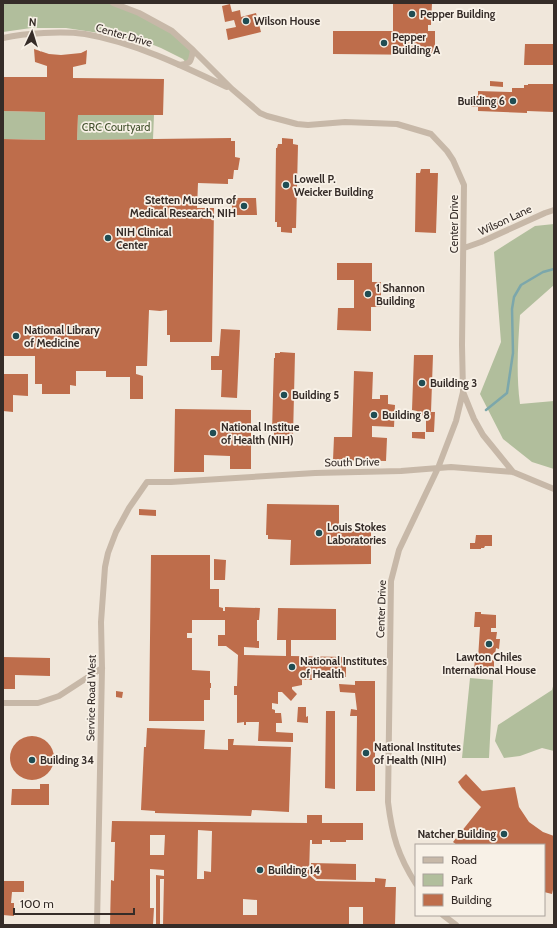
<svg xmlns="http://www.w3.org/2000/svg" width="557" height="928" viewBox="0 0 557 928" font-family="Cabin,sans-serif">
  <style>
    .green { fill: #b1be9c }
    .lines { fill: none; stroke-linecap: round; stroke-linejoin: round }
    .stream { stroke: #7ca7ab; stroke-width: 2.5 }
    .building { fill: #be6d4b; fill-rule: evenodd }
    .minor { stroke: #c7b8a8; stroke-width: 6 }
    .poi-dot { fill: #204d53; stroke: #f8f1e7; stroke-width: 1.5 }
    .labels { text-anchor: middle; stroke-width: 3.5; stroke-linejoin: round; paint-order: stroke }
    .poi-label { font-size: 11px; font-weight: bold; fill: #352c28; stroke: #f8f1e7; text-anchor: start }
    .street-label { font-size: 11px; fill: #352c28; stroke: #f8f1e7 }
    .park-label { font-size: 11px; fill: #42512d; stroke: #f8f1e7 }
  </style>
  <rect width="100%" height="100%" fill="#f0e7db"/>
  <path class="green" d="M3 3H113L172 31 193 50 187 64 183 59 161 48 136 38H126L112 35 66 28H31L3 32Z
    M3 111 45 112V140L3 139Z
    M78 115H154L153 139 77 140Z
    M554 224V285L520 315C518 344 516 374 520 404L554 401V469L532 462 503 439 480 394 501 342 494 252 535 226Z
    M470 678 493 680 489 758H462Z
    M554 683V751L542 748 520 756 504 758 495 741 498 725 552 690Z"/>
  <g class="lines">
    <path class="stream" d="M486 410 507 393 513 353 512 309 514 297 521 285 543 272 554 269"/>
  </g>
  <path class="building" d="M393 3H432L431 25H428V31H435V55L333 54V31H393Z
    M230 4 232 12 240 10 241 17 256 13 261 32 228 40 226 29 236 27 234 20 225 22 222 6Z
    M525 44H554V65H524Z
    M34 49 49 54 61 55 81 53 87 50 86 64 73 67V78L164 79 163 115H78L77 140 231 138V141H235V157L240 158 238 170H234L233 179H228V184L198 183 197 208H214L212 342H170V335H167V310L160 311 149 310 147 366H136V374L143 376V399H130V377H106V371H76V386L70 385V394H42V384H35V356H3V139L45 140V112L3 111V77H47V66L35 62Z
    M490 81 503 82V87L490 86Z
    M528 84H554V112L527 111V113L478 111V107H471L472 96H478V91L512 92V88H524V85H528Z
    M282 138 293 139V144L298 145 296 228H292V233L281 232V227H277V222H275L276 148H277L278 144H282Z
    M421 169H430V173H438L436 233 415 232 416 173H420Z
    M231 198H256L257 215H233Z
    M337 263H372V282H381V307H371V331L337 330 338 308H354V280H337Z
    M221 329 240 330 237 398 221 397 222 370H211V356H219Z
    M280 352 295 353 293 437H289V442H278L279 437 274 436V432H272L274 358H275V353H280Z
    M414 355H433L431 412H435L434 432H426V416L417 415V411L412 410Z
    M354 371 373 372 372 399H380V395H388V404L395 405 394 427 372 426V437L387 438 386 461 333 460 334 437H352Z
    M3 374H28V396L13 395V412L3 411Z
    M175 409 251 410V469H230V456L204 455V472H174Z
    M412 432H425V439L412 438Z
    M267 504 339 505V531H371V564L290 565 291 540 268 539V535H266Z
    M139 509 156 510V516L139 515Z
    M476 535H492V546H485L484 548H481V549H470V543H475Z
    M151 555H210V589H219V607L223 608V611H225V607L260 608 259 620H257V641H259V648L244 647V655L286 656V640H277L278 608 336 609V640H291V656L346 657V677L312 676V680H302V685L292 687V689L297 694 291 701 282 692H278V704L272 703V709L275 710V713H281L282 723H276V732L293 733V742L258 741 259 722H246V725H244V722L237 723V695H234V686H237L238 655 226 646H218V635H225V620H192V633H187V638H192V670L210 671V683H211V688H210V700H204V721H149Z
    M214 559 226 560 225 580H214Z
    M475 612H481V614L496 615V628H491V632H497L496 639H500L499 649 496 648 495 655H491L490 660H494V670H489L488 674 479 673V669H474L475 659H478L480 627H474Z
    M3 657 50 658V676L15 675V689H3Z
    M355 681H375V791H356L357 716H350L351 709 357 710 355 693 340 692 339 684 355 685Z
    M116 691 123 692 122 698 116 697Z
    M298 707H306V717L308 716V723L297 722Z
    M326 711H335V789L325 788Z
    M147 728 205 730 204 749 228 750V739H234L233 745 291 747 289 812 252 810 251 816 155 813V811L141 810 144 747H146Z
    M10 758a22 22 0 1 1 44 0a22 22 0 1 1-44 0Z
    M466 774 482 791 515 787 519 807 529 822 543 832 554 836V885L552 894 544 892V845H457L453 842 481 807 462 788 458 782Z
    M40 784H49V805H11L12 789H40Z
    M307 815H322V823H363V840H346V842H330V840H322V844H312V840H310L309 875 316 881 375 882V878L386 879 385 887H396L395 925H363V907H349V925H163L164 879H160V925H156V875L164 876V870L150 869V908H154L153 925H110L111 880 114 881 115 842H111L112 821 307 823ZM198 830 212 831 211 872 204 871V879H197ZM150 835H165L164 855H150ZM243 899 257 900V915H243Z
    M311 863 356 864V880L317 879 311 874Z
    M3 881H24V892H12L11 903H14V916L3 915Z"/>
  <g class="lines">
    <path class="minor" d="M113 3 139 13 172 31 193 50 232 89 260 113 267 116 297 124 308 125 345 122 397 124 431 134 447 151 453 160 464 185 462 345 463 392 456 421 438 468 399 550 391 581 388 802C392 835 398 856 416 884
      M3 38C26 33 62 31 85 34 133 42 183 66 227 87
      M179 65C191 64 191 62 193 50
      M464 248 481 242 545 213 554 210
      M463 392 474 419 483 435 513 472
      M3 703H38L59 696 102 668
      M443 915 456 925
      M97 925 102 668 101 622 105 567 108 553 116 532 129 508 147 482H171L315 473 401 471 451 467 513 472 554 489"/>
  </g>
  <g class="poi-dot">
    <circle cx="412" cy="14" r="4"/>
    <circle cx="246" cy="21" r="4"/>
    <circle cx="384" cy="43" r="4"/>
    <circle cx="513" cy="101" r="4"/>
    <circle cx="286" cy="185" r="4"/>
    <circle cx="244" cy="206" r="4"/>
    <circle cx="108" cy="238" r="4"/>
    <circle cx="368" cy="294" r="4"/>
    <circle cx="16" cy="336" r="4"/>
    <circle cx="422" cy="383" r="4"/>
    <circle cx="284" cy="395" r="4"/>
    <circle cx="374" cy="415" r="4"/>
    <circle cx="213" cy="433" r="4"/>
    <circle cx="319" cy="533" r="4"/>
    <circle cx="489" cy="644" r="4"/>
    <circle cx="292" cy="667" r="4"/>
    <circle cx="366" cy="753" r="4"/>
    <circle cx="32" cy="760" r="4"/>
    <circle cx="504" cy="834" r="4"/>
    <circle cx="260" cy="870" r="4"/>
  </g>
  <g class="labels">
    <g class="poi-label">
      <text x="420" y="18">Pepper Building</text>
      <text x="254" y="25">Wilson House</text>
      <text x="392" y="41">Pepper<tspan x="392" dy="13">Building A</tspan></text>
      <text x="505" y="105" text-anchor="end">Building 6</text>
      <text x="294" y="183">Lowell P.<tspan x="294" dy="13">Weicker Building</tspan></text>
      <text x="236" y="204" text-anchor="end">Stetten Museum of<tspan x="236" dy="13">Medical Research, NIH</tspan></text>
      <text x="116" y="236">NIH Clinical<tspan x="116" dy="13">Center</tspan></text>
      <text x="376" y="292">1 Shannon<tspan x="376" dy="13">Building</tspan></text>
      <text x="24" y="334">National Library<tspan x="24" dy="13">of Medicine</tspan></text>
      <text x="430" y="387">Building 3</text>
      <text x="292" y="399">Building 5</text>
      <text x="382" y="419">Building 8</text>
      <text x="221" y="431">National Institue<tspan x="221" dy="13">of Health (NIH)</tspan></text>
      <text x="327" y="531">Louis Stokes<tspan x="327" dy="13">Laboratories</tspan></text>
      <text x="489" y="661" text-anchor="middle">Lawton Chiles<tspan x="489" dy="13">International House</tspan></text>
      <text x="300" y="665">National Institutes<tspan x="300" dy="13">of Health</tspan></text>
      <text x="374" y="751">National Institutes<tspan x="374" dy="13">of Health (NIH)</tspan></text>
      <text x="40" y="764">Building 34</text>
      <text x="496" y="838" text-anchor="end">Natcher Building</text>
      <text x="268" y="874">Building 14</text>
    </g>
    <g class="street-label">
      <text transform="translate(124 35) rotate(16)" y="4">Center Drive</text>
      <text transform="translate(505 220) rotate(-25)" y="4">Wilson Lane</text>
      <text transform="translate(454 224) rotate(-90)" y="4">Center Drive</text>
      <text transform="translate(352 462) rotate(-1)" y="4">South Drive</text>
      <text transform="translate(381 609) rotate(-88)" y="4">Center Drive</text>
      <text transform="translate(91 698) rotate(-89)" y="4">Service Road West</text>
    </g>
    <g class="park-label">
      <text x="116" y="131">CRC Courtyard</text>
    </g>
  </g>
  <rect width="557" height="928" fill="none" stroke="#352c28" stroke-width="8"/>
  <rect x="415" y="844" width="130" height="72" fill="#f8f1e7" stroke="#aaa29b"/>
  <rect x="423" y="857" width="20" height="6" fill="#c7b8a8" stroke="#aaa29b"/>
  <text x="451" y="864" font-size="12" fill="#352c28">Road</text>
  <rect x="423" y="874" width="20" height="12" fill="#b1be9c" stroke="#aaa29b"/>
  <text x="451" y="884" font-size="12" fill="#352c28">Park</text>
  <rect x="423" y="894" width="20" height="12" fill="#be6d4b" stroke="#aaa29b"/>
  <text x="451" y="904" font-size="12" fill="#352c28">Building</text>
  <g transform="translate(32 32) rotate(4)" stroke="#f8f1e7" stroke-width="3" paint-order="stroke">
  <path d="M0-3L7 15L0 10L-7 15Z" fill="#352c28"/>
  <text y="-6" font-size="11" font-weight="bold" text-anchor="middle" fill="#352c28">N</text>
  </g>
  <path d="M14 908v6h120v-6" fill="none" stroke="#352c28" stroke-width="2"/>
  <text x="20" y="908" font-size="12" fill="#352c28" stroke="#f8f1e7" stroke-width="3" paint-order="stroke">100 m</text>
</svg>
